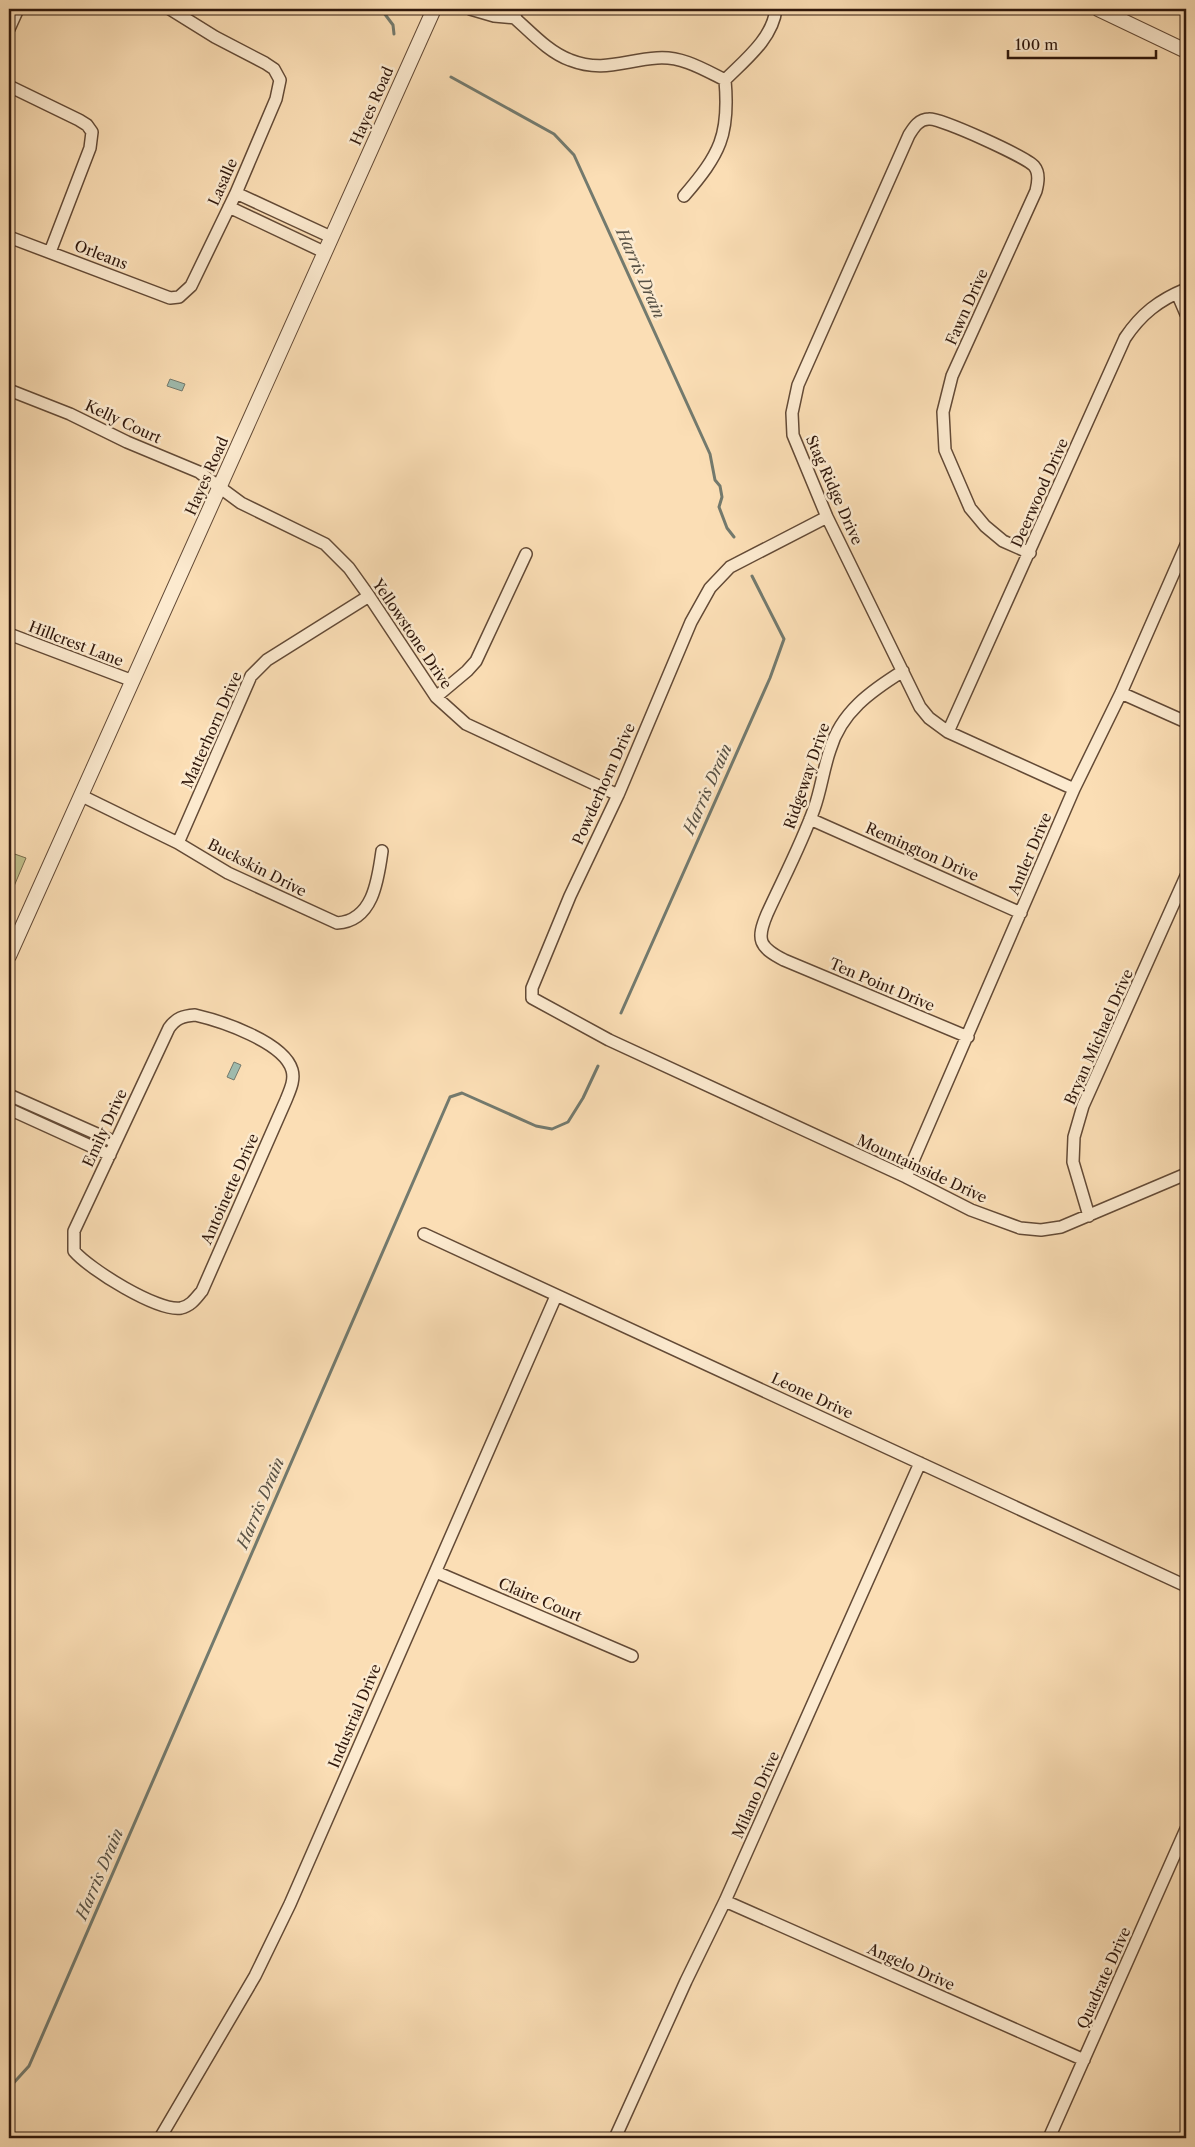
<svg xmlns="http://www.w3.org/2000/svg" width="1195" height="2147" viewBox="0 0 1195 2147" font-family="'Libre Caslon Text',serif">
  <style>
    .green { fill: #c1c18c; stroke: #786c4c }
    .water { fill: #9fbcaf; stroke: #737a6e }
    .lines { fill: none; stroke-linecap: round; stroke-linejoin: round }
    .stream { stroke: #737a6e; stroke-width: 3 }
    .minor-casing { stroke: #634a36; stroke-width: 14 }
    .tertiary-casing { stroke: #634a36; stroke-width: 16 }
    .minor { stroke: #fceacf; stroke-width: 11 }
    .tertiary { stroke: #fceacf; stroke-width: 14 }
    .labels { text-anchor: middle; stroke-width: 5; stroke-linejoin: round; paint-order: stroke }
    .street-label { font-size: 15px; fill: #30180c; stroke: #fceacf }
    .water-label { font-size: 16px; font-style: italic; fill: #575145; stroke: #fceacf }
  </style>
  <rect width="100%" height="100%" fill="#fbdeb5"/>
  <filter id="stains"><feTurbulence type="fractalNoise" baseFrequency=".004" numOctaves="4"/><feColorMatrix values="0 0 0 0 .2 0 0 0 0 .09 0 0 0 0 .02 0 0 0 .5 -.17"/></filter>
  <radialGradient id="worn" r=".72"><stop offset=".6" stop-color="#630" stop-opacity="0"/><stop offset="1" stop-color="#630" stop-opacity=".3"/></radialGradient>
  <path class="green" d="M9 852 26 858 9 898Z"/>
  <path class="water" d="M170 379 185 384 182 391 167 386Z
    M234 1062 241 1065 234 1080 227 1077Z"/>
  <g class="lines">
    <path class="stream" d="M381 9 393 25 394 34
      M451 77 554 134 574 155 710 454 715 480 720 486 722 497 719 507 727 528 734 537
      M621 1013 770 678 784 639 752 576
      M9 2088 29 2066 450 1097 462 1093 536 1126 552 1129 568 1122 583 1098 598 1066"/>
    <g class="minor-casing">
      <path id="minor" d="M470 9 494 16 516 18
        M504 9C525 25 545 51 570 60 603 73 625 60 657 58 682 56 703 69 725 80
        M9 29 18 9
        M725 80C745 60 773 38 776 9
        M9 86 79 120 87 125 92 132 90 148 50 252
        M236 193 331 237
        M684 196C720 154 730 135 725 80
        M229 207 324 252
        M9 237 170 298 179 297 191 286 236 193 276 99 280 80 274 69 265 63 215 37 170 9
        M1177 293 1186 314
        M9 390 70 414 127 442 199 472 241 503 325 544 349 568 369 596 436 697 466 724 618 795
        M827 517 730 567 710 588 691 622 618 795 570 896 532 988V998L609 1040 906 1177 971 1210 1020 1228 1041 1230 1061 1227 1186 1174
        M1030 553 1003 541 985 526 970 508 945 450 943 412 952 376 1036 191C1038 183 1040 173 1034 166 1026 157 941 118 929 119 919 119 914 127 909 135L798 385 792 413 793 435 827 517 920 707 929 718 948 732 1074 789
        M9 634 133 681
        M903 671C871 691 841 712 830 750 823 770 821 790 814 809 801 845 783 879 767 914 756 940 759 947 784 960L968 1037
        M1121 693 1186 722
        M436 697 467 671 476 661 526 554
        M948 732 1125 338C1141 314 1159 300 1186 289
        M82 796 178 843 228 873 337 923C373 921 378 880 382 851
        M810 819 1021 913
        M178 843 251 676 267 660 369 596
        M195 1015C221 1021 284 1042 292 1070 295 1080 290 1090 286 1100L202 1291C196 1298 191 1306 181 1308 158 1312 89 1269 74 1251V1231L169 1028C176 1018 183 1016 195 1015Z
        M9 1095 115 1142
        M9 1109 110 1155
        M906 1177 1074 789 1121 693 1186 545
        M1089 1216 1073 1162 1074 1137 1083 1106 1186 876
        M424 1234 1186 1586
        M436 1572 632 1656
        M725 1901 1084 2060
        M160 2138 255 1976 290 1904 556 1296
        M615 2138 686 1981 725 1901 920 1463
        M1049 2138 1186 1829"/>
    </g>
    <g class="tertiary-casing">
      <path id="tertiary" d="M1098 9 1186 51
        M9 956 434 9"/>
    </g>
    <use href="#minor" class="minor"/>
    <use href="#tertiary" class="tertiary"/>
  </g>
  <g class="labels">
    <g class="street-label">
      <text transform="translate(372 106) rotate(-66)" y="5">Hayes Road</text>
      <text transform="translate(223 182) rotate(-66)" y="5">Lasalle</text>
      <text transform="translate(101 255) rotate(21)" y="5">Orleans</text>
      <text transform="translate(967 307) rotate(-66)" y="5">Fawn Drive</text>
      <text transform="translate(123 422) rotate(25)" y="5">Kelly Court</text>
      <text transform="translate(207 476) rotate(-66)" y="5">Hayes Road</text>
      <text transform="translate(834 490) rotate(66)" y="5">Stag Ridge Drive</text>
      <text transform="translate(1040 493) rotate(-66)" y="5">Deerwood Drive</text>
      <text transform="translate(412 634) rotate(56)" y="5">Yellowstone Drive</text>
      <text transform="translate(76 644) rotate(21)" y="5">Hillcrest Lane</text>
      <text transform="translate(212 730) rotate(-66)" y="5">Matterhorn Drive</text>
      <text transform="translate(807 776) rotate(-71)" y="5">Ridgeway Drive</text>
      <text transform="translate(604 784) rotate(-66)" y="5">Powderhorn Drive</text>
      <text transform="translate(922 852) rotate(24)" y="5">Remington Drive</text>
      <text transform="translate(1030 854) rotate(-67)" y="5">Antler Drive</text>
      <text transform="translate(257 868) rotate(27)" y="5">Buckskin Drive</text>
      <text transform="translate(882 985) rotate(23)" y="5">Ten Point Drive</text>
      <text transform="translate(1099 1037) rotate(-66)" y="5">Bryan Michael Drive</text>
      <text transform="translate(105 1128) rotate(-65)" y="5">Emily Drive</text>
      <text transform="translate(922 1169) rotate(25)" y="5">Mountainside Drive</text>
      <text transform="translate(230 1189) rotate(-66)" y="5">Antoinette Drive</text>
      <text transform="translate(812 1396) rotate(25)" y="5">Leone Drive</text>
      <text transform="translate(540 1600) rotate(23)" y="5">Claire Court</text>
      <text transform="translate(355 1716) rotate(-67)" y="5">Industrial Drive</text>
      <text transform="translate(756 1795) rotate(-66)" y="5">Milano Drive</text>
      <text transform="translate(911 1967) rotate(24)" y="5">Angelo Drive</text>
      <text transform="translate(1104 1978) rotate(-66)" y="5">Quadrate Drive</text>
    </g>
    <g class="water-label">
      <text transform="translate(641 273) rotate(66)" y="6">Harris Drain</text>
      <text transform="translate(707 789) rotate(-66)" y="6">Harris Drain</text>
      <text transform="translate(260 1503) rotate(-67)" y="6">Harris Drain</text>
      <text transform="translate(99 1874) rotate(-67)" y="6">Harris Drain</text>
    </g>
  </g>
  <rect width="1195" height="2147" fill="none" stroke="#fbdeb5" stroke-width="30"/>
  <rect x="10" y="10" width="1175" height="2127" fill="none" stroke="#30180c" stroke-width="2.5"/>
  <rect x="15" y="15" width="1165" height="2117" fill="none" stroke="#30180c"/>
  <path d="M1008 50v8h148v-8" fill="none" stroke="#30180c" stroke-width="2.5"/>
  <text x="1015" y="50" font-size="15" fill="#30180c" stroke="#fceacf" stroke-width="4" paint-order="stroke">100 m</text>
  <rect width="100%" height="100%" filter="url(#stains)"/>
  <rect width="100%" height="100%" fill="url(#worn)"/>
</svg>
